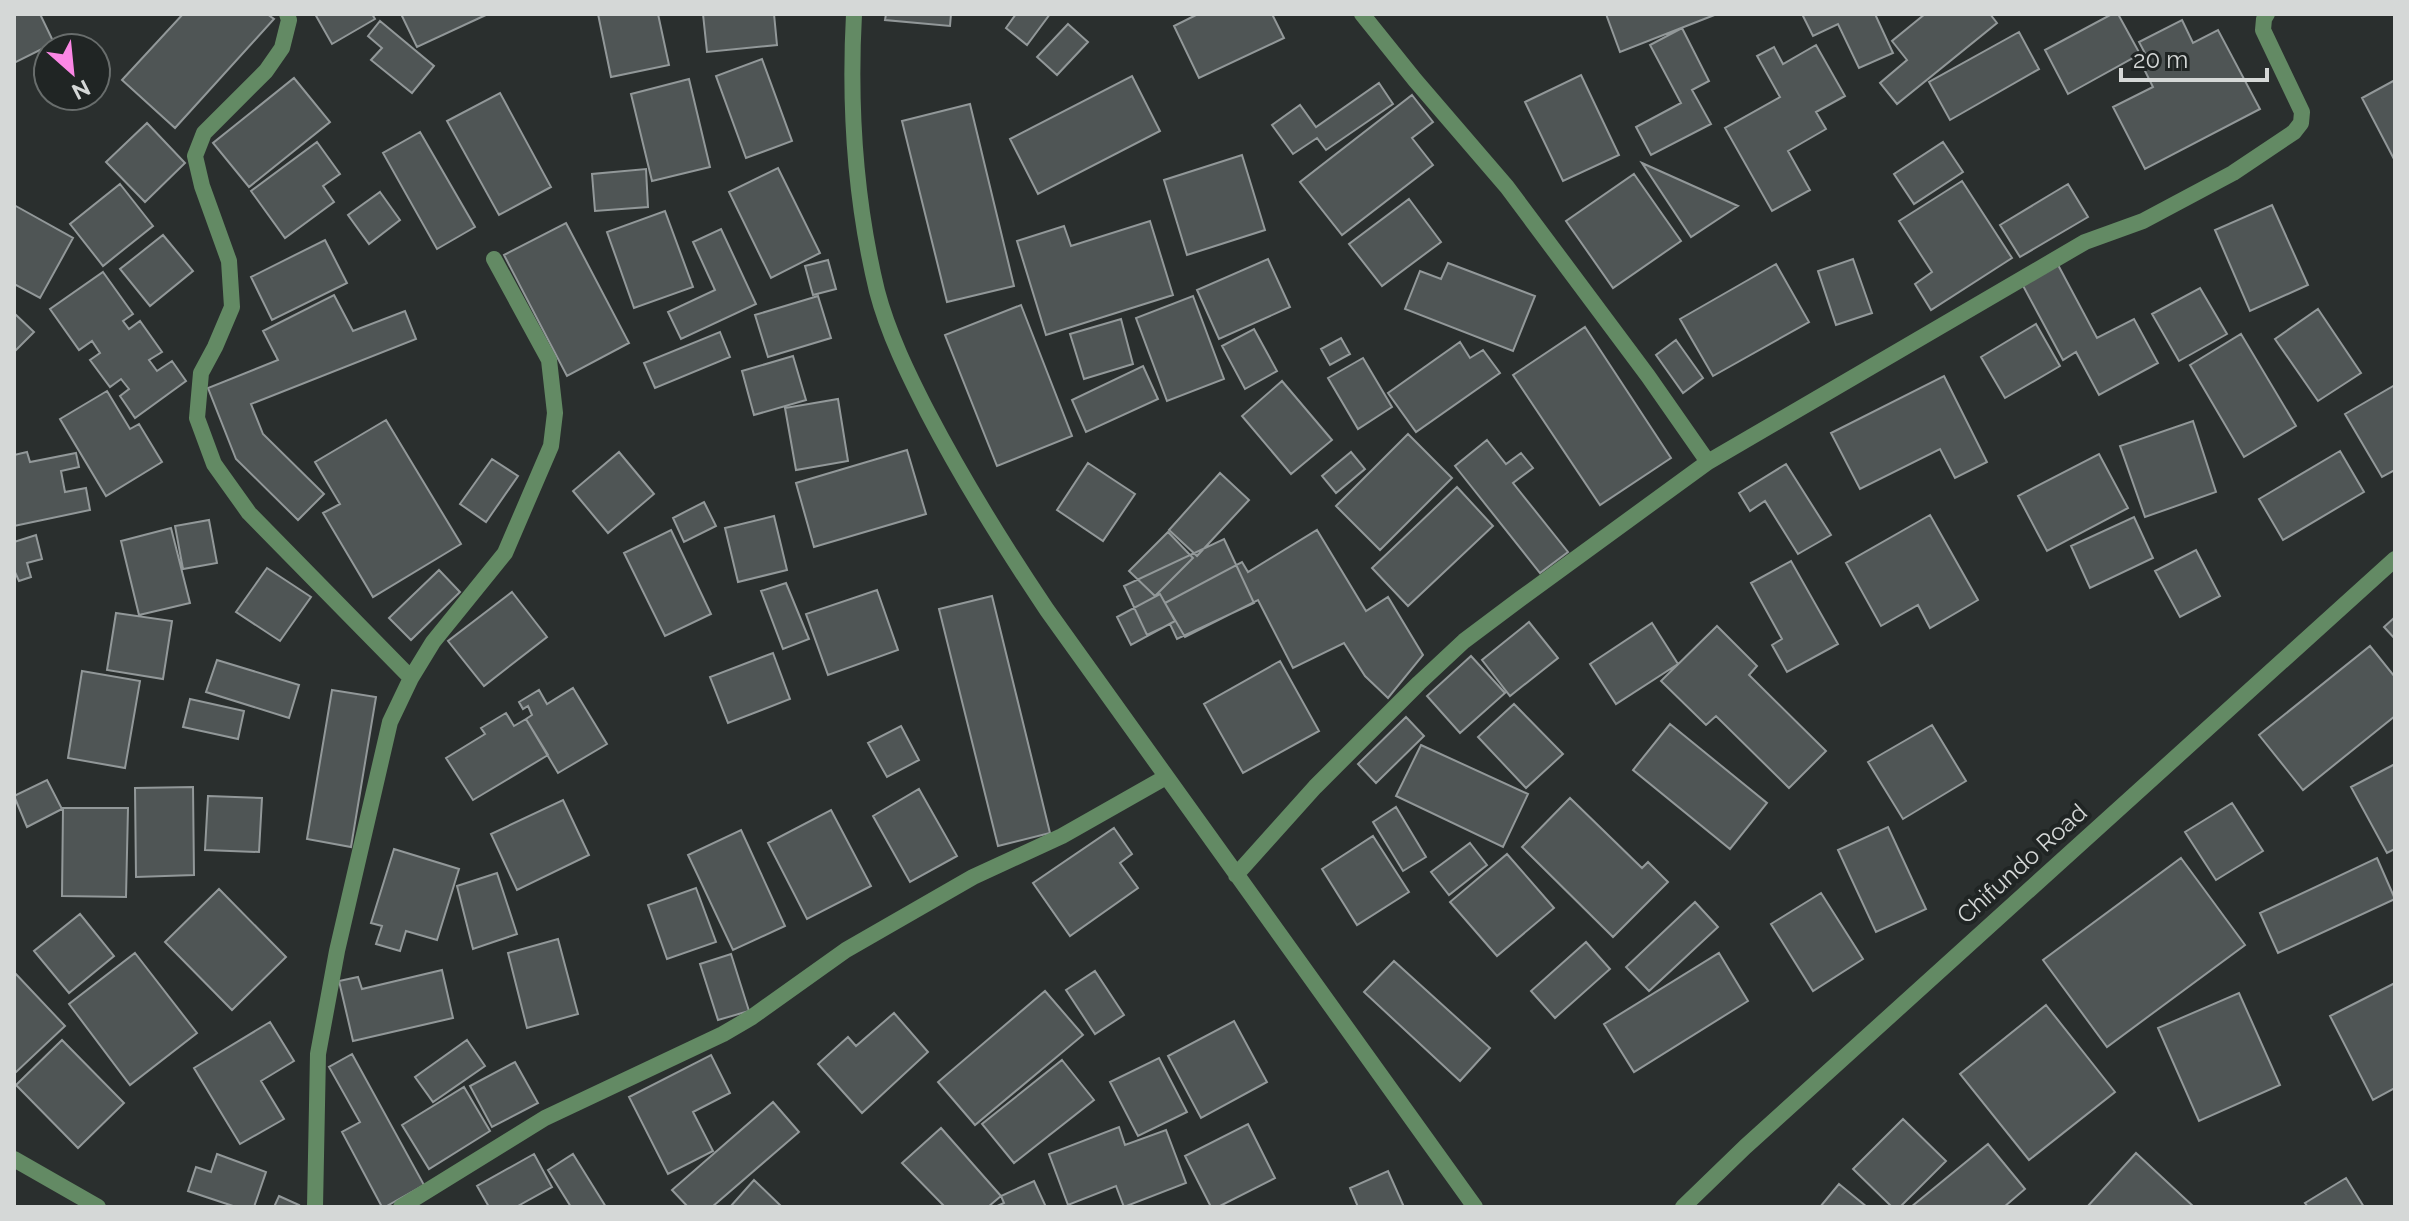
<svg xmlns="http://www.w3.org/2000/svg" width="2409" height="1221" viewBox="0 0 2409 1221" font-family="Raleway,sans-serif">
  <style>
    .building { fill: #4f5555; stroke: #929899; stroke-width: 2 }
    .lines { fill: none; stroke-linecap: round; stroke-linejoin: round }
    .minor { stroke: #638a64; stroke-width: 16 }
    .tertiary { stroke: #638a64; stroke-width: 16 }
    .labels { text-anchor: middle; stroke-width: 8; stroke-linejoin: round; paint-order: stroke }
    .street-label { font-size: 24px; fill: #d5d8d7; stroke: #202524 }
  </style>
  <rect width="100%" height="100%" fill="#2a2f2e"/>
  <path class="building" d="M14 14H40L54 43 14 63Z
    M183 14H267L274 19 175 128 122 80Z
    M315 14H372L375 19 332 44Z
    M401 14H488L417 47Z
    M598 14H658L669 65 611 77Z
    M703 14H774L777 45 707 52Z
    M886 14H951L950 26 885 20Z
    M1016 14H1050L1027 45 1006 28Z
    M1198 14H1272L1284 38 1199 78 1174 26Z
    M1606 14H1717L1620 52Z
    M1802 14H1875L1893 53 1859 68 1838 24 1813 36Z
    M1925 14H1990L1997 23 1897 104 1880 83 1907 60 1892 41Z
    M2112 14H2118L2140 54 2068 94 2045 50Z
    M2182 20 2193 43 2218 30 2260 109 2145 169 2113 107 2153 87 2139 59 2146 55 2139 42Z
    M380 21 434 66 412 93 371 60 382 48 368 36Z
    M1068 24 1088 42 1057 75 1037 57Z
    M1682 28 1709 81 1692 90 1711 124 1651 155 1636 127 1681 103 1650 45Z
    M2019 32 2039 69 1950 120 1929 82Z
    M1816 45 1845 96 1816 112 1826 129 1788 151 1810 190 1772 211 1725 128 1780 97 1757 56 1774 47 1783 64Z
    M762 59 792 141 746 158 716 76Z
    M1581 75 1619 155 1563 181 1525 102Z
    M1132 76 1160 131 1038 194 1010 139Z
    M294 78 330 122 249 187 213 143Z
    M689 79 710 167 652 181 631 94Z
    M2395 80V161L2362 98Z
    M1379 83 1393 104 1326 150 1317 138 1293 154 1272 125 1300 105 1316 127Z
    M500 93 551 187 499 215 447 121Z
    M1412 95 1433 122 1412 138 1433 165 1342 235 1300 182Z
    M970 104 1014 286 947 302 902 121Z
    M147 123 185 163 145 202 106 162Z
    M420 132 475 227 437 249 383 153Z
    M317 142 340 174 323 186 334 202 285 238 251 191Z
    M1943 142 1963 172 1914 204 1894 174Z
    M1242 155 1265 230 1187 255 1164 180Z
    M1642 163 1738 206 1691 237Z
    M778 168 820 253 771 278 729 192Z
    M646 169 648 207 595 211 592 174Z
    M1634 174 1681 241 1613 288 1566 221Z
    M1962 181 2012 258 1931 310 1915 284 1932 272 1899 221Z
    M120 184 153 226 103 266 70 224Z
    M2068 184 2088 217 2020 257 2000 225Z
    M380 192 400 220 369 244 348 215Z
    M1409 199 1441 242 1382 286 1349 244Z
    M14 205 73 238 40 298 14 284Z
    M2272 205 2308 285 2250 311 2215 230Z
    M665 211 693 287 634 308 607 232Z
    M1150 221 1173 295 1046 335 1017 241 1064 226 1071 246Z
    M566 223 629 343 567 376 504 255Z
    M721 229 756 304 681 339 668 312 715 290 693 242Z
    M163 235 193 271 150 306 120 269Z
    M325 240 347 283 272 320 251 277Z
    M1268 259 1290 307 1219 339 1197 290Z
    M1853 259 1872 313 1836 325 1818 271Z
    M828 260 836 289 813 295 805 266Z
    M1448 263 1535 296 1513 351 1405 309 1420 271 1441 279Z
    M2057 263 2097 338 2134 319 2158 363 2099 395 2076 352 2063 360 2021 282Z
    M1776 264 1809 322 1713 376 1680 319Z
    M103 272 133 314 123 321 129 329 140 321 162 352 149 360 157 371 172 361 186 381 135 418 120 396 129 389 121 379 110 387 90 360 100 353 92 341 79 350 50 309Z
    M2200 288 2227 334 2179 361 2152 314Z
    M334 295 353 331 405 311 416 339 251 404 263 434 324 494 298 520 236 459 208 388 278 360 263 331Z
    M818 296 831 338 768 357 755 315Z
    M1193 296 1224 379 1167 401 1136 318Z
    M1021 305 1072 436 997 466 945 335Z
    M2318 309 2361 373 2318 401 2275 339Z
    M14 313 34 332 14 352Z
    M1121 319 1133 364 1084 379 1070 334Z
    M2036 324 2060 366 2005 398 1981 357Z
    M1585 327 1671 458 1600 505 1513 375Z
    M1254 329 1277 371 1245 389 1222 346Z
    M720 332 730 357 655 388 644 363Z
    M2241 334 2296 426 2244 457 2190 365Z
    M1341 338 1350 354 1330 365 1321 349Z
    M1676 340 1703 378 1683 393 1656 355Z
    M1460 342 1470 358 1483 350 1500 373 1416 432 1388 393Z
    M793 356 806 400 754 415 742 371Z
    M1363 358 1392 407 1358 429 1328 378Z
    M1143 366 1158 399 1086 432 1072 400Z
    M1944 376 1987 462 1955 478 1940 449 1860 489 1831 433Z
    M1282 381 1332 440 1291 474 1242 416Z
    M2395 385V470L2382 477 2345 414Z
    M107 391 130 429 139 424 162 462 106 496 60 419Z
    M838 399 848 461 796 470 785 408Z
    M386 420 461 544 373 597 323 513 340 504 315 462Z
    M2193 421 2216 492 2145 517 2120 446Z
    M1408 434 1452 478 1380 550 1336 506Z
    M1487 440 1506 464 1521 453 1533 468 1513 483 1568 552 1540 573 1455 466Z
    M907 450 926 514 814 547 796 483Z
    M2340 451 2364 492 2283 540 2259 499Z
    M27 452 30 462 76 453 79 467 61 471 65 492 86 488 90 510 14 526V455Z
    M619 452 654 494 608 533 573 491Z
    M1351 452 1365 469 1336 493 1322 476Z
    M2099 454 2128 508 2047 551 2018 496Z
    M492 459 518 476 486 522 460 504Z
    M1088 463 1135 494 1103 541 1057 510Z
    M1786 464 1831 535 1798 554 1765 501 1750 511 1739 493Z
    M1220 473 1249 500 1197 556 1169 530Z
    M1457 487 1493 526 1408 606 1372 568Z
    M704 502 716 526 684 542 673 518Z
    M1930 515 1978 600 1930 628 1918 605 1881 626 1846 563Z
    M774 516 787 570 738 582 725 528Z
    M2134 517 2153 558 2090 588 2071 546Z
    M209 520 217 563 183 569 175 526Z
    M171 528 190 603 139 615 121 541Z
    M671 530 711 614 665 636 624 553Z
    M1317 530 1366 611 1388 597 1423 655 1388 698 1365 676 1344 643 1293 668 1258 600 1185 637 1165 603 1242 562 1248 572Z
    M1168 532 1193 558 1155 596 1129 571Z
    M36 535 42 559 27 563 31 577 19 581 14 570V542Z
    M1224 539 1254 603 1177 639 1170 624 1147 635 1124 586Z
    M2196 550 2220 596 2180 617 2155 571Z
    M1791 561 1838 644 1787 672 1772 645 1782 639 1751 583Z
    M267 568 311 597 280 641 236 612Z
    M439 570 460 592 411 640 389 618Z
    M786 583 809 639 783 649 761 591Z
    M877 590 898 650 828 675 806 614Z
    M512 592 547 637 484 686 448 641Z
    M1160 594 1175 621 1131 645 1117 617Z
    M992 596 1050 833 998 846 939 609Z
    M116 613 172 621 163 679 107 670Z
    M2395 617V639L2384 627Z
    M1529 622 1558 658 1510 696 1482 660Z
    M1652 623 1678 664 1616 704 1590 664Z
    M1717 626 1757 666 1749 675 1826 751 1789 788 1716 716 1706 725 1661 681Z
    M2370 646 2395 677V716L2303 790 2259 735Z
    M773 653 790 699 728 723 710 677Z
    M1471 656 1505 693 1460 733 1427 696Z
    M217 660 299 685 289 718 206 692Z
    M1280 661 1319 731 1243 773 1204 704Z
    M82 671 140 681 125 768 68 758Z
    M573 688 607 744 558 773 526 719 532 715 528 706 523 709 519 702 539 690 547 704Z
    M332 690 376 697 351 847 307 839Z
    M190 699 244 711 238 739 183 727Z
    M1514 704 1563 754 1526 788 1478 737Z
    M506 713 514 726 526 719 548 755 473 800 446 758 485 734 481 728Z
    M1406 717 1424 736 1376 783 1358 764Z
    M1670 724 1767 803 1730 849 1633 770Z
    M1932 725 1966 781 1903 819 1868 762Z
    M901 726 919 760 887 777 868 743Z
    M1421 745 1528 794 1503 847 1396 796Z
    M2395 764V849L2387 853 2351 787Z
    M47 780 62 809 27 827 14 796Z
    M193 787 194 875 136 877 135 788Z
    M919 789 957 856 910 882 873 816Z
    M208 796 262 798 259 852 205 850Z
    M1570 798 1642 868 1648 862 1668 882 1613 937 1522 847Z
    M563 800 589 855 517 890 491 834Z
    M2232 803 2263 851 2216 880 2185 832Z
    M1396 807 1426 857 1403 871 1373 822Z
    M63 808H128L126 897 62 896Z
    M831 810 871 886 807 919 768 843Z
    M1888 827 1926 909 1876 932 1838 850Z
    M1114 828 1132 854 1120 863 1138 888 1070 936 1033 883Z
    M741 830 785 926 733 950 688 855Z
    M1373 836 1409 892 1357 925 1322 869Z
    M1470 843 1487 865 1449 895 1431 872Z
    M394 849 459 869 437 940 406 931 400 951 376 944 382 926 371 923Z
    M1507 854 1554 908 1497 956 1450 902Z
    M2181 858 2245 945 2107 1047 2043 960Z
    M2377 858 2395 899 2278 953 2260 913Z
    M497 873 517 934 473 949 457 886Z
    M696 888 716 942 667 959 648 905Z
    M219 889 286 957 232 1010 165 942Z
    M1821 893 1863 959 1813 991 1771 924Z
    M1695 902 1718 927 1649 991 1626 967Z
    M80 914 114 956 69 993 34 951Z
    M558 939 578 1014 527 1028 508 953Z
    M1586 942 1610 969 1555 1018 1531 991Z
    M135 953 197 1033 130 1085 69 1004Z
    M1719 953 1748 1001 1634 1072 1604 1024Z
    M731 954 749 1011 718 1020 700 964Z
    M1394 961 1490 1048 1460 1081 1364 992Z
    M442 970 453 1018 353 1041 339 981 358 977 362 989Z
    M1095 971 1124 1015 1095 1034 1066 990Z
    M14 972 65 1026 14 1074Z
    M2395 983V1088L2373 1100 2330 1016Z
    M1045 991 1083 1035 975 1125 938 1082Z
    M2239 993 2280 1085 2199 1121 2158 1028Z
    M2046 1005 2115 1092 2029 1160 1960 1074Z
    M894 1013 928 1052 862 1113 818 1064 848 1037 856 1046Z
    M1234 1021 1267 1082 1201 1118 1168 1056Z
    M270 1022 294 1061 261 1081 284 1119 240 1144 194 1068Z
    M62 1040 124 1103 78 1148 16 1085Z
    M467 1040 485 1066 433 1102 415 1077Z
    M352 1054 424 1185 385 1207H382L342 1132 360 1122 329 1067Z
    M711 1055 730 1093 693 1112 713 1151 668 1174 629 1097Z
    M1159 1058 1187 1112 1138 1136 1110 1082Z
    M1062 1060 1094 1100 1014 1163 982 1124Z
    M515 1062 538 1103 492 1127 470 1086Z
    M464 1087 490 1131 429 1169 402 1125Z
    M773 1102 799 1132 712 1207H688L672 1190Z
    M1903 1119 1946 1161 1900 1207H1892L1853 1169Z
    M1248 1124 1275 1178 1218 1207H1211L1185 1156Z
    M1119 1127 1125 1145 1166 1130 1186 1183 1124 1207 1116 1186 1068 1205 1049 1154Z
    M941 1128 1001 1196 988 1207H945L902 1163Z
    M1988 1144 2025 1189 2004 1207H1911Z
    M2136 1153 2194 1207H2087Z
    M217 1154 266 1172 254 1207H236L188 1191 196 1167 211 1172Z
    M534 1154 552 1187 516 1207H489L477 1186Z
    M573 1154 606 1207H571L548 1170Z
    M1388 1171 1404 1207H1358L1350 1188Z
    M2346 1178 2364 1207H2308L2305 1203Z
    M754 1180 782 1207H730Z
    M1034 1181 1046 1207H995L1004 1203 1001 1196Z
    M1839 1184 1867 1207H1820Z
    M279 1196 299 1205 298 1207H274Z"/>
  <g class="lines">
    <path class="minor" d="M287 14 289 20 282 48 266 71 204 133 195 156 202 186 229 261 232 307 215 347 201 373 197 418 214 464 249 513 411 678
      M854 14C849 107 855 200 877 291 888 333 908 374 928 413 964 482 1004 546 1047 610L1475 1207
      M1362 14 1415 80 1507 187 1648 376 1708 462
      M1236 875 1315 787 1419 683 1464 641 1520 599 1708 462 2085 242 2143 221 2233 173 2294 132 2301 123 2302 112 2263 30 2264 19 2267 14
      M315 1207 318 1054 337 951 390 722 411 678 433 642 505 553 551 446 555 413 549 360 494 259
      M401 1207 545 1118 723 1034 752 1017 846 950 973 877 1062 836 1166 777"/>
    <path class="tertiary" d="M14 1159 98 1207
      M1683 1207 1745 1147 2395 559"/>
  </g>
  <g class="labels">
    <g class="street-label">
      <text transform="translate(2022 864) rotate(-42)" y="8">Chifundo Road</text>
    </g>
  </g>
  <rect width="2409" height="1221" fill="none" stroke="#d5d8d7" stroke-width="32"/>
  <g transform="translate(72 72) rotate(153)"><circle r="38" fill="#202524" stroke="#686d6c" stroke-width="2"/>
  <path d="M0-6L14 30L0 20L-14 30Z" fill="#fb87e5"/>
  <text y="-12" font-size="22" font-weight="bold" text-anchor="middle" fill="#d5d8d7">N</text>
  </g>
  <path d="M2121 68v12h146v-12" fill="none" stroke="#d5d8d7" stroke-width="4"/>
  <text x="2133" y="68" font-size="24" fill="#d5d8d7" stroke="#202524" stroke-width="6" paint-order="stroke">20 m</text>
</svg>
